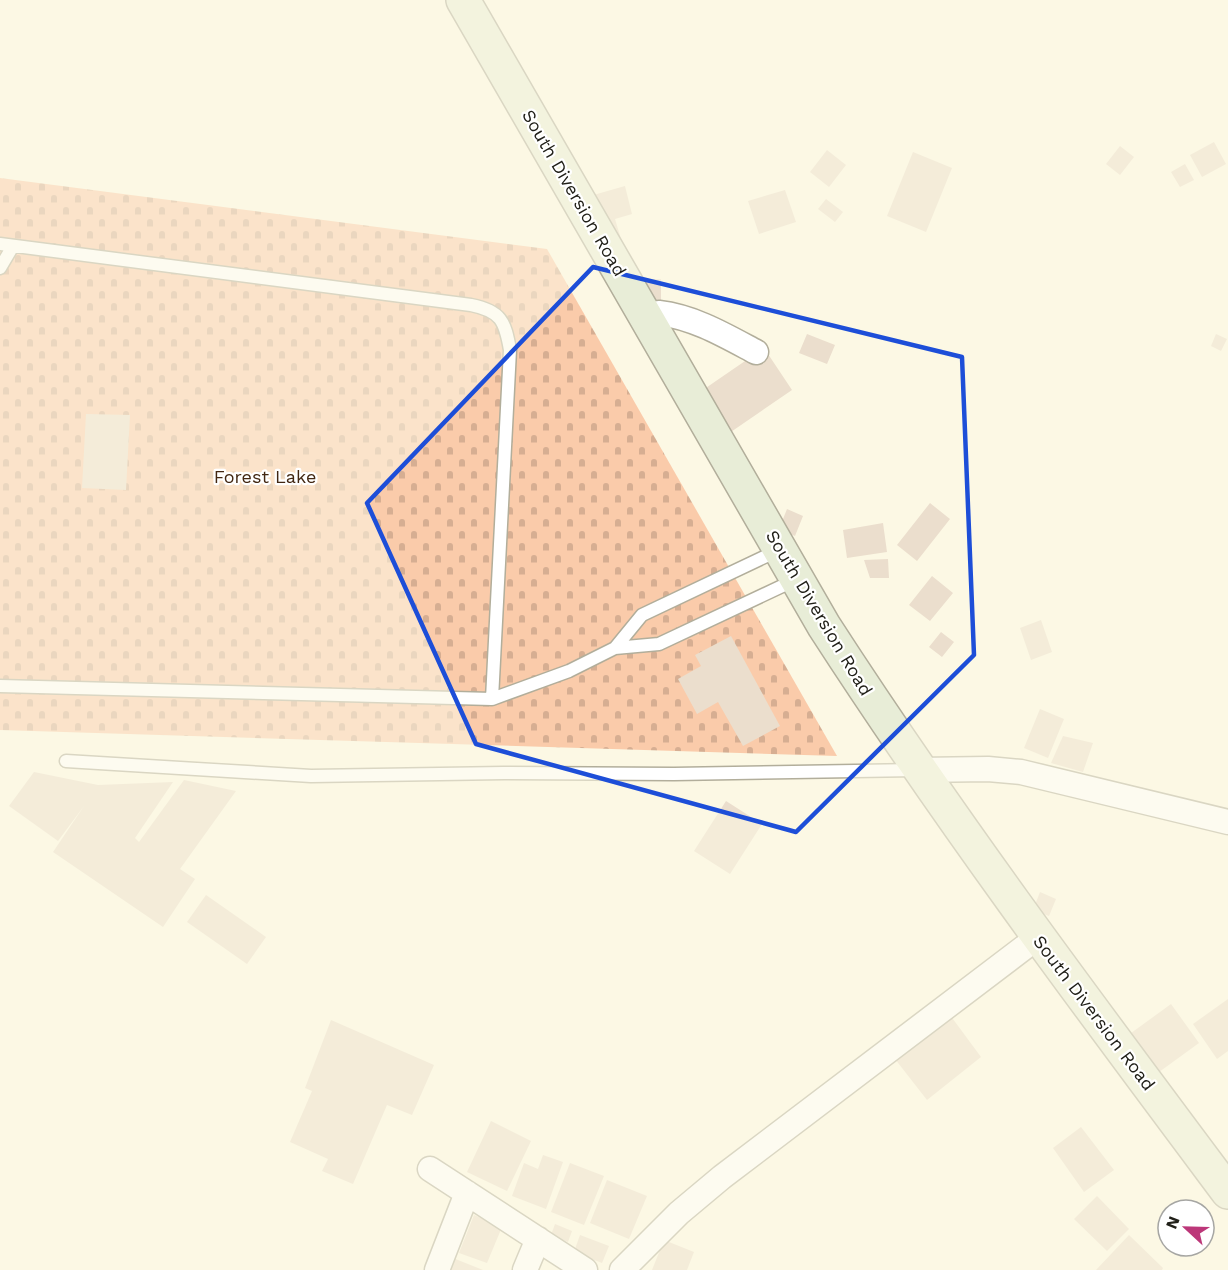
<svg xmlns="http://www.w3.org/2000/svg" width="1228" height="1270" viewBox="0 0 1228 1270" font-family="'Work Sans',sans-serif">
  <style>
    .cemetery { fill: url(#cemetery-stones) }
    .building { fill: #ebdecd }
    .lines { fill: none; stroke-linecap: round; stroke-linejoin: round }
    .lane-casing { stroke: #b2ae9b; stroke-width: 15 }
    .street-casing { stroke: #b2ae9b; stroke-width: 27 }
    .secondary-casing { stroke: #b2ae9b; stroke-width: 36 }
    .lane { stroke: #fff; stroke-width: 12 }
    .street { stroke: #fff; stroke-width: 24 }
    .secondary { stroke: #e8edd7; stroke-width: 33 }
    .marked { fill: none; stroke: #1d4ed8; stroke-width: 4.5; stroke-linejoin: round }
    .labels { text-anchor: middle; stroke-width: 4.5; stroke-linejoin: round; paint-order: stroke }
    .street-label { font-size: 18px; fill: #212019; stroke: #fff }
    .park-label { font-size: 18px; fill: #422712; stroke: #fff }
  </style>
  <defs>
    <pattern id="cemetery-stones" width="16" height="16" patternUnits="userSpaceOnUse" patternTransform="scale(1.5)"><rect width="16" height="16" fill="#facbaa"/><path d="M2 7V4a2 2 0 0 1 4 0v3zM10 15v-3a2 2 0 0 1 4 0v3z" fill="#d6ae92"/></pattern>
  </defs>
  <rect width="100%" height="100%" fill="#fcf8e4"/>
  <path class="cemetery" d="M0 178 547 249 837 756 0 730Z"/>
  <path class="building" d="M1214 142 1226 164 1202 177 1190 155Z
    M1120 146 1134 157 1120 175 1106 164Z
    M827 150 846 165 829 187 810 172Z
    M913 152 952 168 926 232 887 216Z
    M1185 164 1194 180 1180 187 1171 172Z
    M625 186 632 214 615 219 621 239 604 244 590 196Z
    M785 190 796 222 759 234 748 201Z
    M826 199 843 212 835 222 818 209Z
    M637 279H661V301H637Z
    M807 334 835 345 827 364 799 353Z
    M1216 334 1227 339 1221 351 1211 346Z
    M764 348 792 390 725 436 697 394Z
    M86 414 130 415 126 490 82 488Z
    M930 503 950 519 917 561 897 545Z
    M787 509 803 516 795 536 779 529Z
    M883 523 887 552 847 558 843 530Z
    M888 559 889 578H870L864 560Z
    M932 576 953 593 930 621 909 605Z
    M1041 620 1052 652 1031 660 1020 628Z
    M941 632 954 642 942 657 929 647Z
    M731 636 780 726 743 746 718 702 697 714 678 679 701 666 695 655Z
    M1040 709 1064 719 1048 758 1024 748Z
    M1063 736 1093 743 1083 772 1051 763Z
    M34 772 98 785 173 782 135 838 139 842 184 780 236 791 180 869 195 879 163 927 53 852 84 806 58 841 9 806Z
    M726 801 762 824 730 874 694 851Z
    M1040 892 1056 899 1049 916 1033 910Z
    M206 895 266 937 247 964 187 922Z
    M1228 999V1051L1217 1059 1193 1024Z
    M1171 1004 1199 1043 1155 1075 1127 1036Z
    M950 1015 981 1057 927 1100 895 1059Z
    M331 1020 434 1065 412 1115 387 1105 353 1184 322 1171 328 1159 290 1142 312 1091 305 1088Z
    M491 1121 531 1141 507 1191 467 1172Z
    M1081 1127 1114 1170 1084 1192 1053 1148Z
    M543 1155 563 1162 546 1209 512 1196 524 1163 538 1169Z
    M570 1163 604 1176 584 1225 551 1212Z
    M607 1180 647 1196 629 1239 590 1223Z
    M1097 1196 1129 1229 1107 1251 1074 1219Z
    M474 1215 502 1227 487 1263 459 1253Z
    M555 1224 572 1231 568 1242 551 1235Z
    M580 1235 609 1246 602 1263 574 1252Z
    M1129 1235 1163 1268 1162 1270H1096Z
    M664 1240 694 1252 687 1270H652Z
    M453 1258 483 1270H448Z"/>
  <g class="lines">
    <g class="lane-casing">
      <path id="lane" d="M0 244 471 305C501 311 505 321 510 350L492 699
        M0 268 13 246
        M779 550 642 615 615 648 659 644 795 580
        M0 686 492 699 569 671 615 648
        M66 761 311 776 504 773 674 774 917 770"/>
    </g>
    <g class="street-casing">
      <path id="street" d="M653 329 654 318 659 313C694 317 726 336 756 352
        M919 770 988 769 1021 772 1228 822
        M430 1169 585 1270
        M437 1270 467 1193
        M525 1270 538 1239
        M622 1270 679 1213 722 1177 1038 937"/>
    </g>
    <g class="secondary-casing">
      <path id="secondary" d="M463 0 824 626C950 821 1089 1006 1228 1192"/>
    </g>
    <use href="#lane" class="lane"/>
    <use href="#street" class="street"/>
    <use href="#secondary" class="secondary"/>
  </g>
  <path d="M0 0H1228V1270H0ZM593 267 962 357 974 655 796 832 476 744 367 503Z" fill="#fcf8e4" fill-opacity=".55" fill-rule="evenodd"/>
  <path class="marked" d="M593 267 962 357 974 655 796 832 476 744 367 503Z"/>
  <g class="labels">
    <g class="street-label">
      <text transform="translate(574 193) rotate(60)" y="6">South Diversion Road</text>
      <text transform="translate(819 613) rotate(59)" y="6">South Diversion Road</text>
      <text transform="translate(1094 1013) rotate(53)" y="6">South Diversion Road</text>
    </g>
    <g class="park-label">
      <text x="265" y="483">Forest Lake</text>
    </g>
  </g>
  <g transform="translate(1186 1228) rotate(292)"><circle r="28" fill="#ffffff" stroke="#a6a6a3" stroke-width="1.5"/>
  <path d="M0-4.5L10 22L0 15L-10 22Z" fill="#bc3779"/>
  <text y="-9" font-size="16" font-weight="bold" text-anchor="middle" fill="#212019">N</text>
  </g>
</svg>
